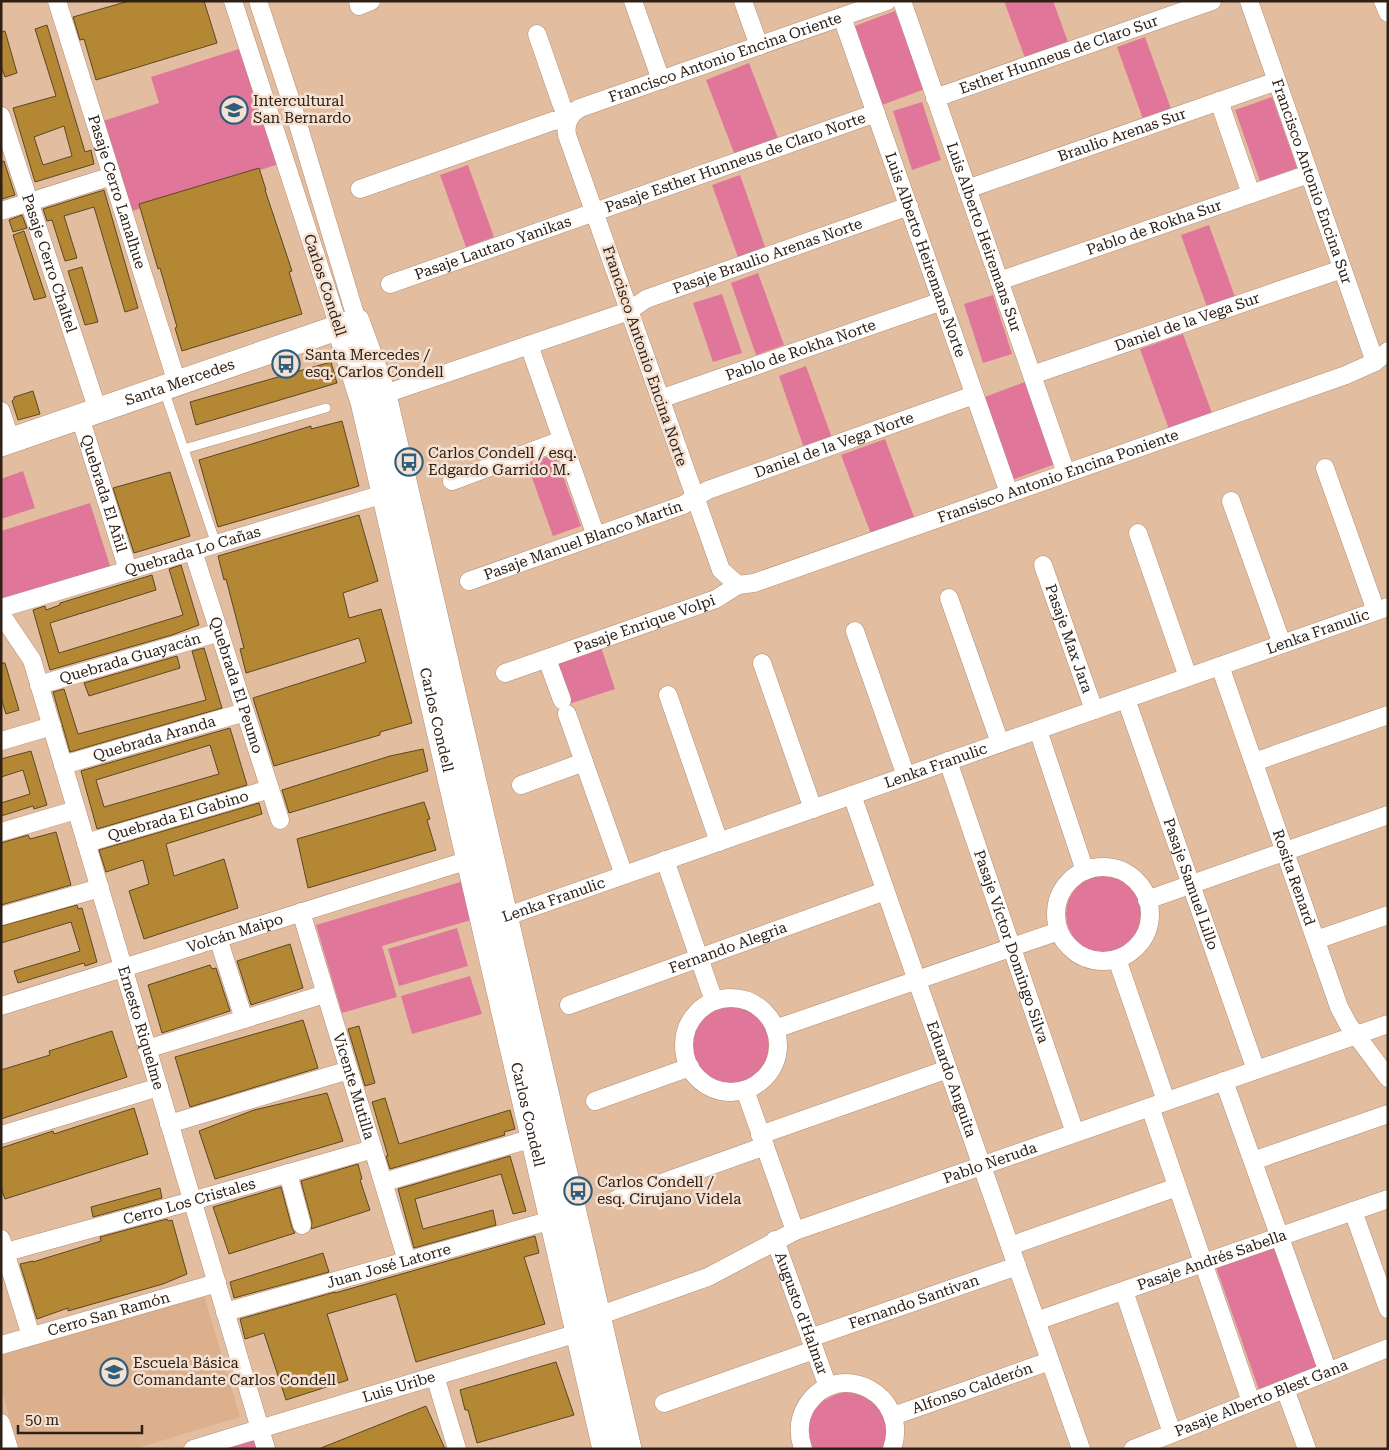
<svg xmlns="http://www.w3.org/2000/svg" width="1389" height="1450" viewBox="0 0 1389 1450" font-family="'Roboto Serif',serif">
  <style>
    .built { fill: #dcb08d }
    .green { fill: #e0779b }
    .building { fill: #b48735; stroke: #5b4723; fill-rule: evenodd }
    .lines { fill: none; stroke-linecap: round; stroke-linejoin: round }
    .lane-casing { stroke: #b38e72; stroke-width: 10 }
    .street-casing { stroke: #b38e72; stroke-width: 19 }
    .secondary-casing { stroke: #b38e72; stroke-width: 26 }
    .lane { stroke: #fff; stroke-width: 9 }
    .street { stroke: #fff; stroke-width: 18 }
    .secondary { stroke: #fff; stroke-width: 25 }
    .labels { text-anchor: middle; stroke-width: 5; stroke-linejoin: round; paint-order: stroke }
    .street-label { font-size: 15px; fill: #2f2015; stroke: #f5e1d2 }
    .poi-label { font-size: 15px; fill: #2f2015; stroke: #f5e1d2; text-anchor: start }
  </style>
  <rect width="100%" height="100%" fill="#e3bd9f"/>
  <path class="built" d="M204 1295 240 1417 134 1449H19L1 1389V1355Z"/>
  <path class="green" d="M1004 1H1053L1068 42 1025 58Z
    M895 11 925 89 882 105 852 27Z
    M1145 37 1171 109 1143 119 1117 47Z
    M245 47 282 163 132 211 103 121 159 103 151 77Z
    M749 63 779 141 736 158 706 80Z
    M1272 97 1297 168 1260 181 1235 110Z
    M922 102 941 160 912 170 893 111Z
    M468 165 494 237 466 247 440 175Z
    M740 175 765 247 738 257 712 185Z
    M1209 225 1235 297 1207 307 1181 235Z
    M758 273 784 345 756 355 731 283Z
    M722 294 742 353 713 362 693 303Z
    M993 295 1012 354 983 363 964 304Z
    M1183 334 1213 416 1170 432 1140 349Z
    M806 366 832 438 804 448 779 376Z
    M1025 382 1055 464 1012 480 982 398Z
    M885 439 914 517 871 534 841 455Z
    M555 454 581 526 553 536 527 464Z
    M23 471 35 508 1 519V479Z
    M90 503 111 569 4 602 1 599V531Z
    M600 644 615 689 569 704 554 660Z
    M1066 914a39 39 0 1 1 78 0a39 39 0 1 1-78 0Z
    M467 880 478 918 382 946 397 997 342 1013 316 925Z
    M457 928 468 966 399 986 388 949Z
    M470 976 482 1014 412 1034 401 996Z
    M693 1045a39 39 0 1 1 78 0a39 39 0 1 1-78 0Z
    M1277 1246 1321 1368 1259 1390 1216 1267Z
    M845 1392C853 1393 861 1394 869 1398 885 1408 892 1432 882 1449H813C802 1419 815 1399 845 1392Z
    M256 1436 260 1449H213Z"/>
  <path class="building" d="M129 1H204L217 43 96 80 84 39 80 40 73 17Z
    M47 25 85 152 91 150 94 164 35 182 13 108 56 96 35 29ZM64 126 72 156 43 165 34 137Z
    M5 31 17 73 5 77 1 66V32Z
    M4 161 15 195 2 199 1 162Z
    M259 168 266 190H265L292 271 289 272 302 314 182 351 175 328 177 327 160 268 158 269 139 204Z
    M104 190 138 308 125 312 94 207 64 216 77 258 65 261 52 220 47 221 43 209Z
    M22 215 27 228 13 232 9 220Z
    M24 231 46 297 34 300 13 235Z
    M82 267 98 322 85 325 68 271Z
    M331 362 337 383 196 425 190 402Z
    M33 391 40 414 18 420 12 401 14 399V397Z
    M342 421 359 486 218 527 199 460 311 426V429Z
    M170 472 190 536 134 553 113 488Z
    M359 515 378 581 343 593 349 618 381 609 412 723 380 732V735L274 766 253 698 366 662 359 638 246 673 240 649 244 648 226 579 224 580 218 556Z
    M181 565 199 625 172 635 50 670 33 610 45 606 46 610 60 605V603L152 575 156 590 50 623 59 653 183 615 169 569Z
    M204 648 222 708 70 752 53 692 64 689 78 734 206 700 192 651Z
    M177 656 180 668 89 696 84 683Z
    M1 663H5L19 710 6 714 1 698Z
    M230 728 247 785 97 829 81 771ZM210 745 219 774 104 807 96 780Z
    M423 749 428 771 289 813 282 790 390 756Z
    M31 751 47 805 34 809 33 806 1 816V803L30 794 23 770 1 777V759Z
    M424 802 430 819 427 820 436 850 308 888 297 839Z
    M259 803 262 814 166 844 174 876 224 859 238 908 144 939 129 891 149 884 143 860 106 872 99 850Z
    M56 832 71 885 1 905V843L28 835 30 839Z
    M77 905 78 909 82 908 97 962 85 966 84 963 18 983 14 971 80 951 71 922 1 943V926Z
    M290 944 303 988 251 1005 237 961Z
    M210 965 212 969 216 968 230 1011 162 1033 148 985Z
    M303 1020 318 1068 190 1107 175 1057Z
    M359 1026 375 1083 365 1086 348 1029Z
    M112 1031 127 1077 1 1119V1070L50 1055 49 1051Z
    M327 1093 343 1141 215 1179 199 1131 254 1110Z
    M385 1098 399 1144 510 1110 515 1129 504 1132 505 1135 390 1169 386 1156H388L372 1102Z
    M134 1108 148 1154 5 1199 1 1188V1148L53 1131 54 1134Z
    M510 1156 526 1211 513 1214 501 1174 415 1199 423 1229 493 1210 496 1225 414 1248 398 1189Z
    M358 1164 362 1179 360 1180 370 1210 311 1229 312 1222 301 1181Z
    M281 1187 292 1228 295 1233 229 1254 213 1207Z
    M160 1188 162 1198 93 1217 91 1207Z
    M167 1219 168 1221 172 1220 187 1274 163 1284 68 1311V1308L37 1319 20 1264 33 1261V1262L101 1241 100 1237Z
    M535 1236 539 1253 524 1257 545 1324 416 1362 396 1294 327 1314 348 1380 286 1400 264 1333 245 1339 240 1319 335 1292V1293Z
    M323 1253 329 1272 234 1298 230 1282Z
    M556 1362 574 1415 477 1443 468 1410H465L460 1390Z
    M426 1406 445 1449H321V1448Z"/>
  <g class="lines">
    <g class="lane-casing">
      <path id="lane" d="M164 390 216 544
        M184 449 326 408"/>
    </g>
    <g class="street-casing">
      <g id="street">
        <path id="s1" d="M57 1 177 383"/>
        <path d="M233 1 339 327"/>
        <path d="M258 1 292 104 357 321"/>
        <path d="M358 1 359 6 371 1"/>
        <path d="M633 1 661 80"/>
        <path d="M743 1 759 46"/>
        <path id="s2" d="M902 1 1066 473"/>
        <path id="s3" d="M1249 1 1375 362"/>
        <path d="M1383 1 1388 13"/>
        <path id="s4" d="M842 17 1009 493"/>
        <path d="M537 34 561 103 568 119"/>
        <path id="s5" d="M935 98 1212 1"/>
        <path d="M1219 101 1251 194"/>
        <path id="s6" d="M1 116 98 411"/>
        <path d="M360 189 553 121 568 119"/>
        <path id="s7" d="M967 189 1277 81"/>
        <path d="M1 211 112 176"/>
        <path id="s8" d="M999 281 1309 174"/>
        <path id="s9" d="M390 284 876 113"/>
        <path d="M529 345 596 536"/>
        <path id="s10" d="M1032 375 1342 269"/>
        <path id="s11" d="M373 398 629 311 646 299 909 206"/>
        <path id="s12" d="M660 399 942 301"/>
        <path d="M1 411 11 441"/>
        <path id="s13" d="M80 417 128 570"/>
        <path d="M1325 468 1376 611"/>
        <path d="M452 481 562 440"/>
        <path d="M1231 501 1282 644"/>
        <path d="M1138 533 1188 677"/>
        <path id="s14" d="M193 551 280 820"/>
        <path id="s15" d="M1043 565 1094 710"/>
        <path id="s16" d="M469 581 683 505 708 490 974 395"/>
        <path id="s17" d="M738 585 721 570 567 135C565 123 569 114 580 108L887 1"/>
        <path d="M949 598 1000 743"/>
        <path id="s18" d="M1 608 384 494"/>
        <path id="s19" d="M1 614 32 660 266 1449"/>
        <path d="M855 631 906 776"/>
        <path d="M547 659 562 700"/>
        <path d="M762 663 813 809"/>
        <path id="s20" d="M1220 666 1339 1007 1348 1024 1388 1078"/>
        <path id="s21" d="M505 673 716 599 738 585 754 583 1346 375 1375 362 1388 351"/>
        <path id="s22" d="M39 685 220 632"/>
        <path d="M668 695 719 842"/>
        <path id="s23" d="M1126 699 1256 1070"/>
        <path d="M567 714 624 875"/>
        <path d="M1038 730 1085 871"/>
        <path d="M1 741 52 726"/>
        <path id="s24" d="M948 761 1075 1133"/>
        <path d="M1254 762 1388 715"/>
        <path id="s25" d="M63 765 245 712"/>
        <path d="M521 785 584 762"/>
        <path id="s26" d="M852 795 1081 1449"/>
        <path d="M1 832 76 810"/>
        <path id="s27" d="M86 843 270 789"/>
        <path d="M665 860 714 1001"/>
        <circle cx="1103" cy="914" r="47"/>
        <path d="M1147 900 1388 815"/>
        <path id="s28" d="M301 912 407 1261"/>
        <path d="M1 916 100 888"/>
        <path id="s29" d="M496 920 1388 607"/>
        <path d="M218 938 244 1019"/>
        <path d="M1316 940 1388 915"/>
        <path d="M1117 959 1166 1101"/>
        <circle cx="731" cy="1045" r="47"/>
        <path id="s30" d="M569 1005 885 891"/>
        <path id="s31" d="M1 1006 469 860"/>
        <path d="M775 1029 1059 931"/>
        <path d="M147 1049 325 994"/>
        <path d="M1224 1081 1328 1372"/>
        <path d="M745 1090 795 1231"/>
        <path d="M595 1101 690 1067"/>
        <path d="M1150 1107 1251 1402"/>
        <path d="M169 1124 349 1070"/>
        <path d="M1 1135 159 1087"/>
        <path d="M760 1135 948 1069"/>
        <path d="M1253 1161 1388 1114"/>
        <path d="M288 1173 302 1225"/>
        <path d="M384 1182 533 1138"/>
        <path d="M617 1199 765 1146"/>
        <path d="M1353 1211 1388 1309"/>
        <path d="M1 1239 31 1336"/>
        <path id="s32" d="M775 1240 828 1387"/>
        <path d="M1010 1246 1177 1187"/>
        <path id="s33" d="M6 1252 192 1201 373 1149"/>
        <path d="M1124 1291 1172 1433"/>
        <path id="s34" d="M225 1312 552 1220"/>
        <path id="s35" d="M1036 1321 1388 1199"/>
        <path id="s36" d="M810 1338 1017 1266"/>
        <path id="s37" d="M1 1345 217 1283"/>
        <path d="M435 1376 457 1449"/>
        <path d="M1285 1389 1307 1449"/>
        <path d="M664 1403 814 1350"/>
        <path id="s38" d="M893 1416 1050 1361"/>
        <path d="M1 1423 9 1449"/>
        <path id="s39" d="M193 1449 578 1333 598 1316 708 1277 795 1231 1388 1024"/>
        <path d="M803 1449C798 1434 798 1419 807 1405 839 1357 911 1395 892 1449"/>
        <path id="s40" d="M1133 1449 1388 1348"/>
      </g>
    </g>
    <g class="secondary-casing">
      <g id="secondary">
        <path id="s41" d="M339 327 363 402 605 1449"/>
        <path id="s42" d="M1 444 357 321 384 395 629 1449"/>
      </g>
    </g>
    <use href="#lane" class="lane"/>
    <use href="#street" class="street"/>
    <use href="#secondary" class="secondary"/>
  </g>
  <defs>
    <g id="school-ring" transform="scale(1.4375)"><circle r="9.5" fill="#f5e1d2" stroke="#2f5e7d" stroke-width="1.5"/><path d="M0-5L7-2L0 1L-7-2ZM-4 1L0 2.5L4 1V4Q0 6-4 4Z" fill="#2f5e7d"/></g>
    <g id="bus-ring" transform="scale(1.4375)"><circle r="9.5" fill="#f5e1d2" stroke="#2f5e7d" stroke-width="1.5"/><path d="M-5-6H5V4H4V6H2V4H-2V6H-4V4H-5ZM-3.5-4V0h7V-4ZM-3.5 1.2v1.5H-2V1.2ZM2 1.2v1.5H3.5V1.2Z" fill="#2f5e7d"/></g>
  </defs>
  <g fill-rule="evenodd">
    <use href="#school-ring" x="234" y="110"/>
    <use href="#bus-ring" x="286" y="364"/>
    <use href="#bus-ring" x="409" y="462"/>
    <use href="#bus-ring" x="578" y="1191"/>
    <use href="#school-ring" x="114" y="1372"/>
  </g>
  <g class="labels">
    <g class="street-label">
      <text dy="5" stroke="none"><textPath href="#s5" startOffset="131">Esther Hunneus de Claro Sur</textPath></text>
      <text dy="5" stroke="none"><textPath href="#s17" startOffset="670">Francisco Antonio Encina Oriente</textPath></text>
      <text dy="5" stroke="none"><textPath href="#s7" startOffset="164">Braulio Arenas Sur</textPath></text>
      <text dy="5" stroke="none"><textPath href="#s9" startOffset="366">Pasaje Esther Hunneus de Claro Norte</textPath></text>
      <text dy="5" stroke="none"><textPath href="#s3" startOffset="191">Francisco Antonio Encina Sur</textPath></text>
      <text dy="5" stroke="none"><textPath href="#s1" startOffset="200">Pasaje Cerro Lanalhue</textPath></text>
      <text dy="5" stroke="none"><textPath href="#s8" startOffset="164">Pablo de Rokha Sur</textPath></text>
      <text dy="5" stroke="none"><textPath href="#s2" startOffset="250">Luis Alberto Heiremans Sur</textPath></text>
      <text dy="5" stroke="none"><textPath href="#s9" startOffset="109">Pasaje Lautaro Yanikas</textPath></text>
      <text dy="5" stroke="none"><textPath href="#s4" startOffset="252">Luis Alberto Heiremans Norte</textPath></text>
      <text dy="5" stroke="none"><textPath href="#s11" startOffset="420">Pasaje Braulio Arenas Norte</textPath></text>
      <text dy="5" stroke="none"><textPath href="#s6" startOffset="155">Pasaje Cerro Chaltel</textPath></text>
      <text transform="translate(325 285) rotate(72)" y="5">Carlos Condell</text>
      <text dy="5" stroke="none"><textPath href="#s10" startOffset="164">Daniel de la Vega Sur</textPath></text>
      <text dy="5" stroke="none"><textPath href="#s12" startOffset="149">Pablo de Rokha Norte</textPath></text>
      <text transform="translate(645 356) rotate(71)" y="5">Francisco Antonio Encina Norte</text>
      <text dy="5" stroke="none"><textPath href="#s42" startOffset="189">Santa Mercedes</textPath></text>
      <text dy="5" stroke="none"><textPath href="#s16" startOffset="390">Daniel de la Vega Norte</textPath></text>
      <text dy="5" stroke="none"><textPath href="#s21" startOffset="588">Fransisco Antonio Encina Poniente</textPath></text>
      <text dy="5" stroke="none"><textPath href="#s13" startOffset="80">Quebrada El Añil</textPath></text>
      <text dy="5" stroke="none"><textPath href="#s16" startOffset="121">Pasaje Manuel Blanco Martín</textPath></text>
      <text dy="5" stroke="none"><textPath href="#s18" startOffset="200">Quebrada Lo Cañas</textPath></text>
      <text dy="5" stroke="none"><textPath href="#s21" startOffset="148">Pasaje Enrique Volpi</textPath></text>
      <text dy="5" stroke="none"><textPath href="#s29" startOffset="871">Lenka Franulic</textPath></text>
      <text dy="5" stroke="none"><textPath href="#s15" startOffset="78">Pasaje Max Jara</textPath></text>
      <text dy="5" stroke="none"><textPath href="#s22" startOffset="95">Quebrada Guayacán</textPath></text>
      <text dy="5" stroke="none"><textPath href="#s14" startOffset="141">Quebrada El Peumo</textPath></text>
      <text dy="5" stroke="none"><textPath href="#s41" startOffset="405">Carlos Condell</textPath></text>
      <text dy="5" stroke="none"><textPath href="#s25" startOffset="95">Quebrada Aranda</textPath></text>
      <text dy="5" stroke="none"><textPath href="#s29" startOffset="466">Lenka Franulic</textPath></text>
      <text dy="5" stroke="none"><textPath href="#s27" startOffset="96">Quebrada El Gabino</textPath></text>
      <text dy="5" stroke="none"><textPath href="#s20" startOffset="224">Rosita Renard</textPath></text>
      <text dy="5" stroke="none"><textPath href="#s23" startOffset="196">Pasaje Samuel Lillo</textPath></text>
      <text dy="5" stroke="none"><textPath href="#s29" startOffset="61">Lenka Franulic</textPath></text>
      <text dy="5" stroke="none"><textPath href="#s31" startOffset="245">Volcán Maipo</textPath></text>
      <text dy="5" stroke="none"><textPath href="#s24" startOffset="196">Pasaje Víctor Domingo Silva</textPath></text>
      <text dy="5" stroke="none"><textPath href="#s30" startOffset="169">Fernando Alegria</textPath></text>
      <text dy="5" stroke="none"><textPath href="#s19" startOffset="439">Ernesto Riquelme</textPath></text>
      <text dy="5" stroke="none"><textPath href="#s26" startOffset="301">Eduardo Anguita</textPath></text>
      <text dy="5" stroke="none"><textPath href="#s28" startOffset="182">Vicente Mutilla</textPath></text>
      <text dy="5" stroke="none"><textPath href="#s41" startOffset="810">Carlos Condell</textPath></text>
      <text dy="5" stroke="none"><textPath href="#s39" startOffset="850">Pablo Neruda</textPath></text>
      <text dy="5" stroke="none"><textPath href="#s33" startOffset="190">Cerro Los Cristales</textPath></text>
      <text dy="5" stroke="none"><textPath href="#s35" startOffset="186">Pasaje Andrés Sabella</textPath></text>
      <text dy="5" stroke="none"><textPath href="#s34" startOffset="170">Juan José Latorre</textPath></text>
      <text dy="5" stroke="none"><textPath href="#s36" startOffset="110">Fernando Santivan</textPath></text>
      <text dy="5" stroke="none"><textPath href="#s32" startOffset="78">Augusto d'Halmar</textPath></text>
      <text dy="5" stroke="none"><textPath href="#s37" startOffset="112">Cerro San Ramón</textPath></text>
      <text dy="5" stroke="none"><textPath href="#s39" startOffset="215">Luis Uribe</textPath></text>
      <text dy="5" stroke="none"><textPath href="#s38" startOffset="84">Alfonso Calderón</textPath></text>
      <text dy="5" stroke="none"><textPath href="#s40" startOffset="138">Pasaje Alberto Blest Gana</textPath></text>
    </g>
    <g class="poi-label">
      <text x="253" y="106">Intercultural<tspan x="253" dy="17">San Bernardo</tspan></text>
      <text x="305" y="360">Santa Mercedes /<tspan x="305" dy="17">esq. Carlos Condell</tspan></text>
      <text x="428" y="458">Carlos Condell / esq.<tspan x="428" dy="17">Edgardo Garrido M.</tspan></text>
      <text x="597" y="1187">Carlos Condell /<tspan x="597" dy="17">esq. Cirujano Videla</tspan></text>
      <text x="133" y="1368">Escuela Básica<tspan x="133" dy="17">Comandante Carlos Condell</tspan></text>
    </g>
  </g>
  <rect width="1389" height="1450" fill="none" stroke="#2f2015" stroke-width="5"/>
  <path d="M18 1425v8h124v-8" fill="none" stroke="#2f2015" stroke-width="2.5"/>
  <text x="25" y="1425" font-size="15" fill="#2f2015" stroke="#f5e1d2" stroke-width="4" paint-order="stroke">50 m</text>
</svg>
